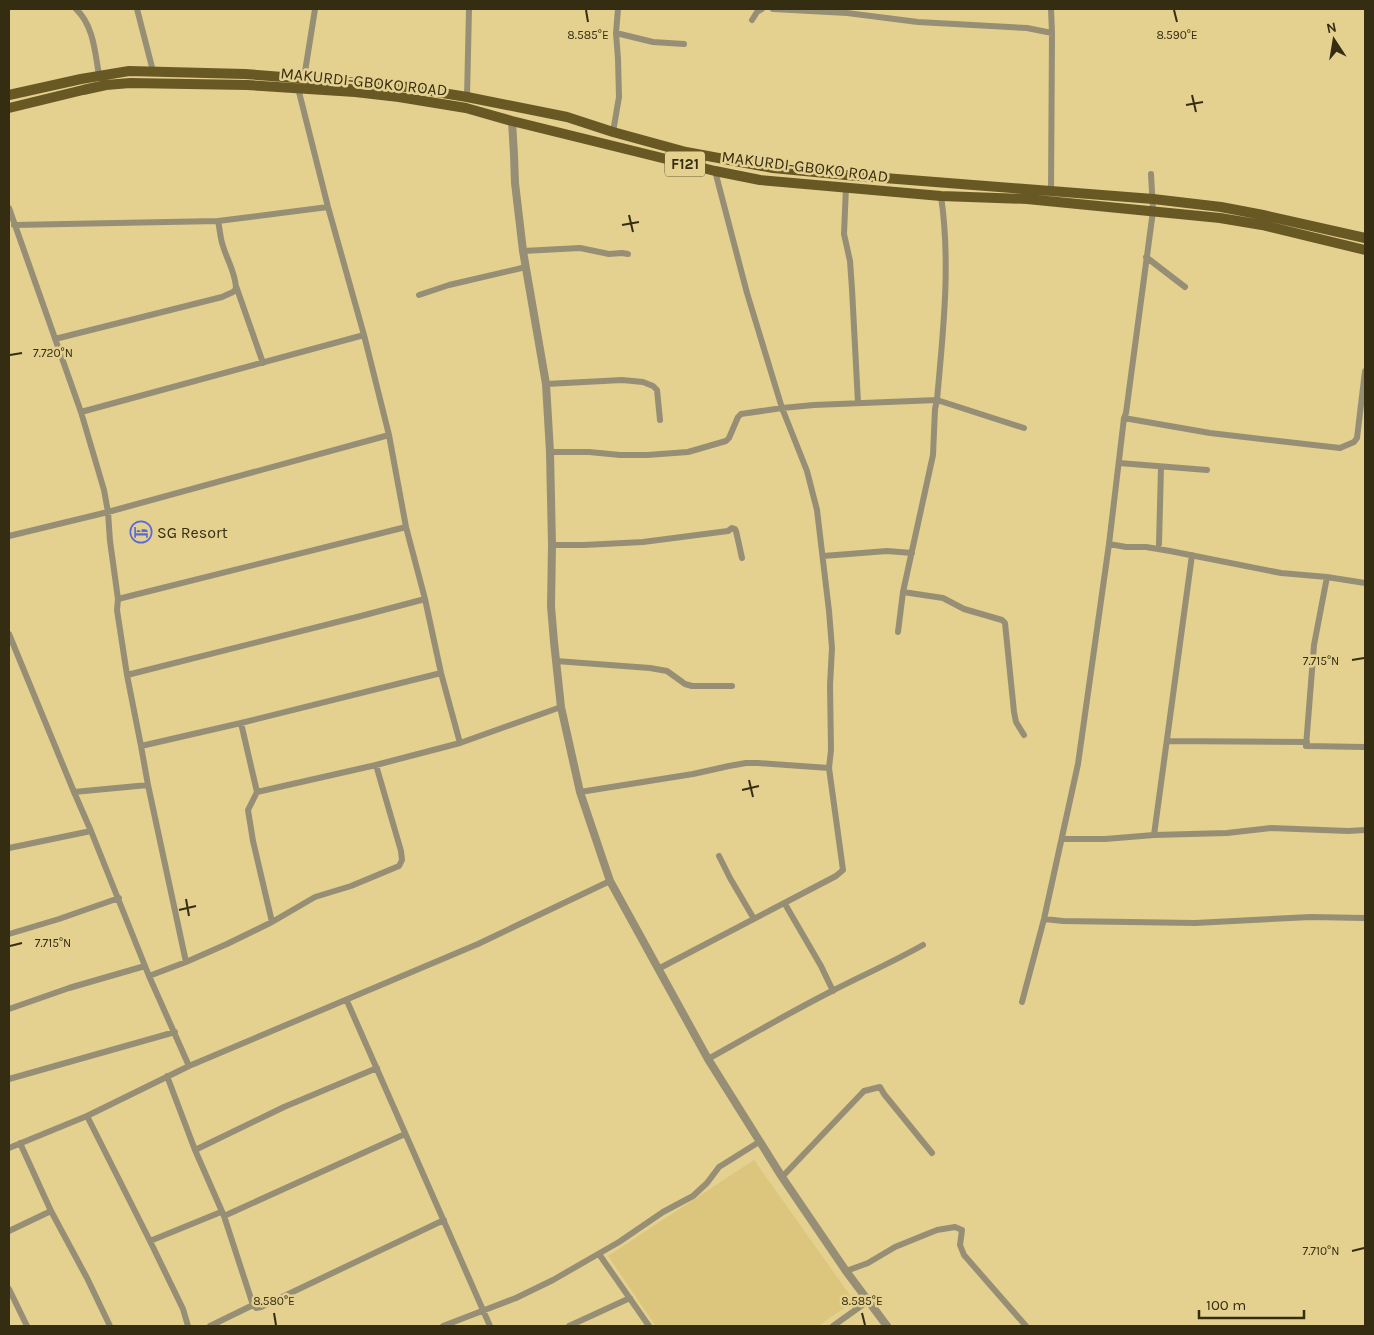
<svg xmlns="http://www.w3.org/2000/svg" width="1374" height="1335" viewBox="0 0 1374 1335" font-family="Karla,sans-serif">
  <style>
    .built { fill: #dcc57c }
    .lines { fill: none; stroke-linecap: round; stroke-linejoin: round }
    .minor { stroke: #978f75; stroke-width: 6 }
    .tertiary { stroke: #978f75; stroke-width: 8 }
    .primary { stroke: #685824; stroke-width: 10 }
    .ticks { fill: none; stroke: #352d12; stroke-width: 2 }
    .labels { text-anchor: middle; stroke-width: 5; stroke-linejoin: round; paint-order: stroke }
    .shield { fill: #e4d08f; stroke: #6a5e38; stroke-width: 1 }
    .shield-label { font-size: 15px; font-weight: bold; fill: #352d12 }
    .street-label { font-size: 16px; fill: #352d12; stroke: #e4d08f }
    .poi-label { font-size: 16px; fill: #352d12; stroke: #e4d08f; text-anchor: start }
    .ticks-label { font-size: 12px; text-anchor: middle; fill: #352d12; stroke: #e4d08f; stroke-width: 5; stroke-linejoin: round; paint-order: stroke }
  </style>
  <rect width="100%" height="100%" fill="#e4d08f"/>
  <path class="built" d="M754 1160 854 1301 818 1326H656L608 1256Z"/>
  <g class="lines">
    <path class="minor" d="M76 9C94 26 95 53 99 75
      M137 9 153 71
      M773 9 847 13 918 22 1027 28 1052 33
      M1051 9 1052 33 1051 191
      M752 20 757 12 762 9
      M616 33 653 42 684 44
      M304 78 315 9
      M298 88 328 207 364 335 389 435 406 527 425 599 441 673 460 743
      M467 97 469 9
      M613 132 619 97 618 59 616 33 618 9
      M846 187 844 234 850 261 852 289 858 403
      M9 208 81 412 104 490 108 512 110 541 118 599 117 610 127 675 141 746 148 785 186 962
      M14 225 218 221 328 207
      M523 251 580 248 609 254 622 253 628 254
      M1146 257 1185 287
      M236 286 263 363
      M419 295 449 285 526 267
      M55 339 222 297 233 292 236 289C236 273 227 260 223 246 220 238 220 229 218 221
      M546 384 622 380 643 382 653 386 657 390 660 420
      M81 412 364 335
      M1124 418 1210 433 1340 448 1354 442 1357 438 1365 371
      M550 452H589L620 455H647L688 452 726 441 729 438 738 417 741 414 782 408 814 405 937 400 1024 428
      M1119 463 1207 470
      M9 536 108 512 389 435
      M1109 544 1126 547H1146L1170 551 1281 573 1327 577 1365 583
      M1159 544 1161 467
      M552 545H584L643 542 728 531 732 528 735 529 736 531 742 558
      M823 556 887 551 912 553
      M1327 577 1314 645 1306 746 1365 747
      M903 592 943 598 964 609 1002 620 1005 623 1014 712 1016 722 1024 735
      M118 599 406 527
      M898 632 903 592 933 455 935 409 937 400C943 332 951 264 941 196
      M9 634 74 792 91 831 149 976 189 1066
      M556 661 650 668 667 671 685 684 692 686H732
      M127 675 361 616 425 599
      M241 723 257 792 248 810 253 841 272 922
      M1167 741 1307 742
      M141 746 241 723 441 673
      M74 792 148 785
      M257 792 376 765 460 743 561 707
      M580 792 693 774 729 766 746 763H758L829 768
      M1154 835 1192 555
      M1062 839H1105L1154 835 1227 833 1271 828 1348 831 1365 830
      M9 848 91 831
      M719 856 730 878 754 919
      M785 904 821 966 833 991
      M1044 919 1063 921 1195 923 1311 917 1365 918
      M9 934 59 919 119 898
      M658 969 836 876 843 870 829 768 831 750 830 685 832 648 829 611 817 510 807 471 782 408 747 293 715 171
      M149 976 186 962 227 944 272 922 315 897 351 886 399 866 402 860 401 851 376 765
      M347 1001 490 1326
      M1022 1002 1044 919 1078 764 1109 544 1124 418 1126 413 1153 211 1151 174
      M9 1009 69 988 145 966
      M708 1059C749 1036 789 1013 830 992 861 976 893 962 923 945
      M167 1076 195 1150 224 1216 253 1305 256 1308 261 1307 444 1220
      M9 1079 175 1032
      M87 1116 150 1241 183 1309 188 1326
      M20 1143 51 1211 87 1278 110 1326
      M9 1148 87 1116 189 1066 478 944 610 881
      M195 1150 284 1107 377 1068
      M782 1177 864 1091 880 1087 884 1094 932 1153
      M224 1216 405 1134
      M9 1231 51 1211
      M150 1241 221 1212
      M599 1254 649 1326
      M846 1271 868 1263 895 1247 927 1234 937 1230 955 1227 962 1230 960 1245 964 1255 1026 1326
      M9 1289 27 1326
      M210 1326 253 1305
      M443 1326 516 1298 553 1280 619 1242 663 1212 693 1196 707 1183 719 1167 759 1142
      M569 1326 630 1298
      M833 1326 868 1301"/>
    <path class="tertiary" d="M512 121 514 155 515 183 523 251 546 384 550 452 552 545 551 606 554 642 561 707 580 792 610 881 708 1059 782 1177 846 1271 887 1326"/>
    <path class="primary" d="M9 95 81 79 129 71 245 74 400 86 467 97 567 117 613 132 686 152 773 168 846 175 1153 199 1221 207 1263 215 1365 238
      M9 108 83 90 106 85 130 83 247 85 355 92 399 97 466 108 512 121 715 171 760 180 941 196 1027 199 1220 218 1262 225 1365 250"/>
  </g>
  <path class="ticks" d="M586 10 588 22M1174 10 1177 22M1192 95 1196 112M1186 105 1203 102M629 215 633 232M622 225 639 222M10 355 22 353M1352 660 1364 658M749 780 753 797M742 790 759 786M186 899 189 916M179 910 196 906M10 946 22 943M1352 1251 1364 1248M274 1313 276 1325M862 1313 865 1325"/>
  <defs>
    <g id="hotel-ring" transform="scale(1.125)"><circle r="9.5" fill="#e4d08f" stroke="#5669e0" stroke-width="1.5"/><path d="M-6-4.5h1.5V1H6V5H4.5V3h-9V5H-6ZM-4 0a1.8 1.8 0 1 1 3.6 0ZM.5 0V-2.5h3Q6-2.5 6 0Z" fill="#5669e0"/></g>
  </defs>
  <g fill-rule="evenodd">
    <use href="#hotel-ring" x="141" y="532"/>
  </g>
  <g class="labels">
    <rect class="shield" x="665" y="151.5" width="40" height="25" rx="4"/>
    <g class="shield-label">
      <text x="685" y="169">F121</text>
    </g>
    <g class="street-label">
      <text transform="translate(364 81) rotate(6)" y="6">MAKURDI-GBOKO ROAD</text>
      <text transform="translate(805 166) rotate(7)" y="6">MAKURDI-GBOKO ROAD</text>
    </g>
    <g class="poi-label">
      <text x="157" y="538">SG Resort</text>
    </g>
  </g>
  <g class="ticks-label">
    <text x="588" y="39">8.585°E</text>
    <text x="1177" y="39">8.590°E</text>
    <text x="53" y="357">7.720°N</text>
    <text x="1321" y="665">7.715°N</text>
    <text x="53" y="947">7.715°N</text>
    <text x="1321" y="1255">7.710°N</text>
    <text x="274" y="1305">8.580°E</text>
    <text x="862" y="1305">8.585°E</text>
  </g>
  <rect width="1374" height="1335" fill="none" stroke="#352d12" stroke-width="20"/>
  <g transform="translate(1334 40) rotate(348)" stroke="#e4d08f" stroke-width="4" paint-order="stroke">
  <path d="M0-4L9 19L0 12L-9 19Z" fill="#352d12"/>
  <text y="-8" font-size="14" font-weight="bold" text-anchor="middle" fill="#352d12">N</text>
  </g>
  <path d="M1199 1310v8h105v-8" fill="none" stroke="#352d12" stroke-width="2.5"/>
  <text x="1206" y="1310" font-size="15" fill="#352d12" stroke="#e4d08f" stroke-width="4" paint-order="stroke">100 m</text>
</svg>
